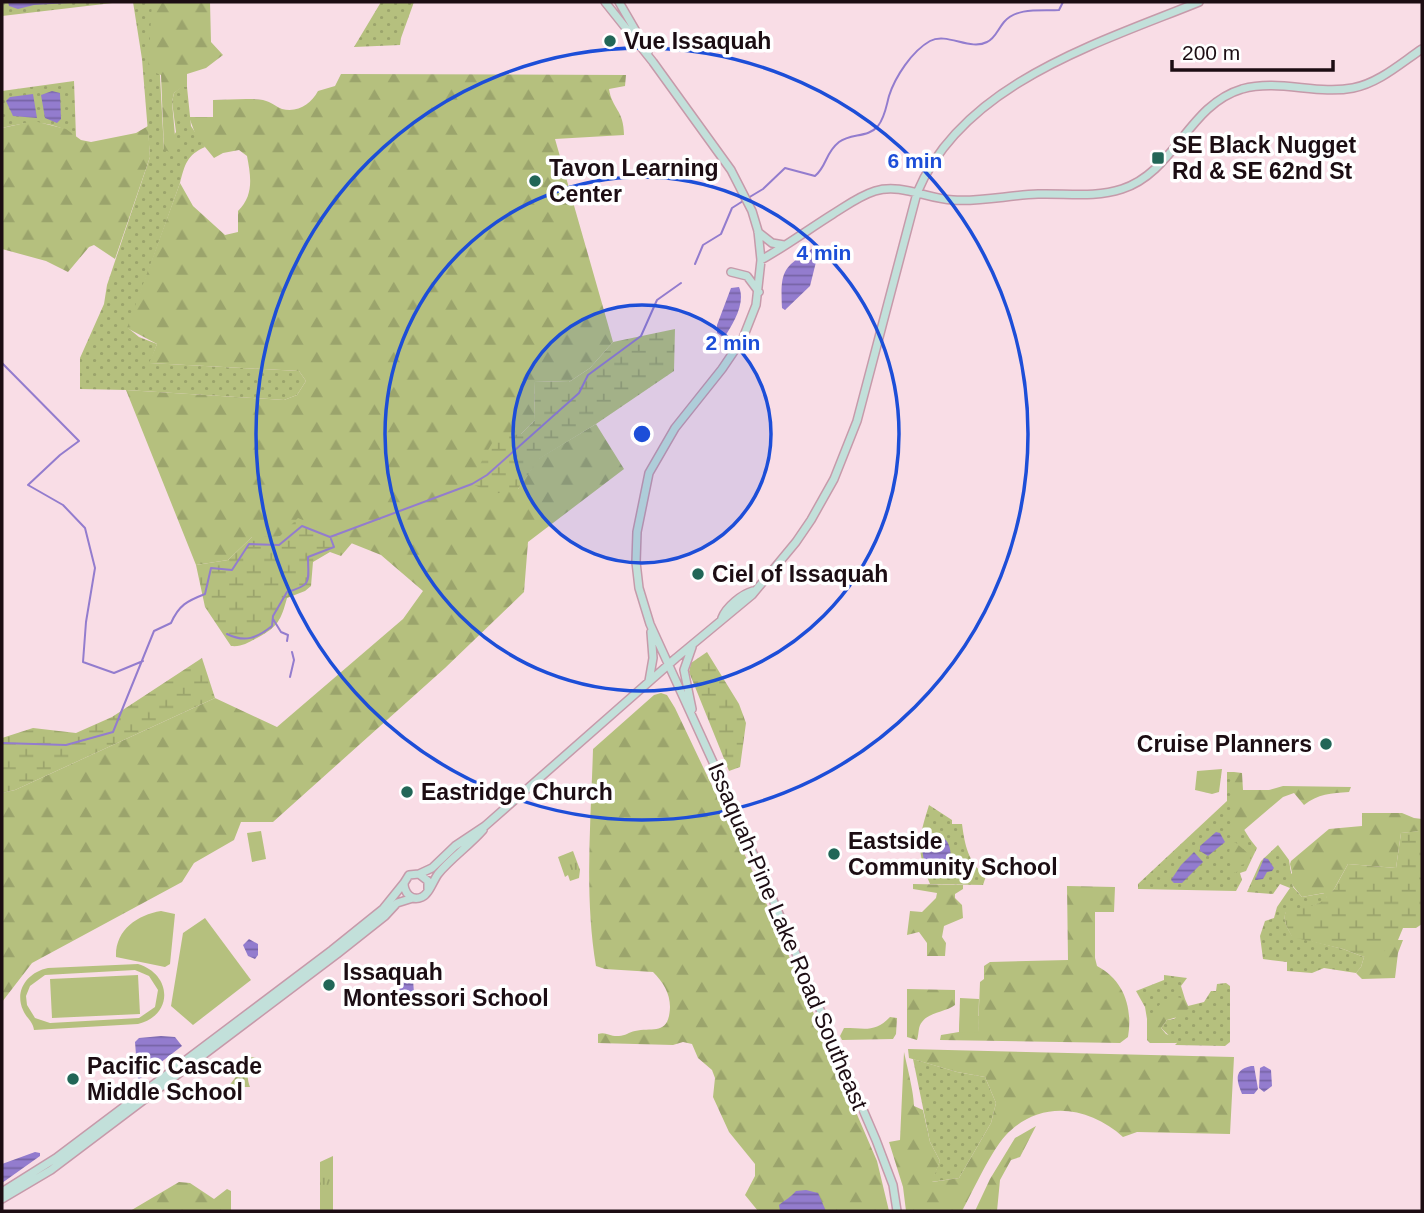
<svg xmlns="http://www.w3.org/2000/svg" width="1424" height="1213" viewBox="0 0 1424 1213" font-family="Helvetica,sans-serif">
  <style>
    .grass { fill: url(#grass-dots) }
    .forest { fill: url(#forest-firs) }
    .wetland { fill: url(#wetland-marsh) }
    .park { fill: url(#park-tufts) }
    .pitch { fill: #b5c07e; fill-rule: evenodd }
    .water { fill: url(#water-rules) }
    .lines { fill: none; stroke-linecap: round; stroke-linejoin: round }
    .stream { stroke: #937cce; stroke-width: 2 }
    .secondary-casing { stroke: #c69aaa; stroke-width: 10 }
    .secondary { stroke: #c2e0da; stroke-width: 7 }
    .ring { fill: none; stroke: #1d4ed8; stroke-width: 3.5 }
    .poi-dot { fill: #226657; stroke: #fff; stroke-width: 2.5 }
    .labels { text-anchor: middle; stroke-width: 7; stroke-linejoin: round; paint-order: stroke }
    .poi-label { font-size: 23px; font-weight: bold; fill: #1c0d13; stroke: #fff; text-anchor: start }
    .street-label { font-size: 23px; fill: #1c0d13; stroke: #fff }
    .centre { fill: #1d4ed8; stroke: #fff; stroke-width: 3.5 }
    .ring-label { font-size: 21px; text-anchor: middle; font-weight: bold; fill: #1d4ed8; stroke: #fff; stroke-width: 7; stroke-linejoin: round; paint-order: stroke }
  </style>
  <defs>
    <pattern id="grass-dots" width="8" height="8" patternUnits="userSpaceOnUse" patternTransform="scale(1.75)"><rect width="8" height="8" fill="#b5c07e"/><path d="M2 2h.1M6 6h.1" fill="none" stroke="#9ba46c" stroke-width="1.8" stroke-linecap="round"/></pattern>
    <pattern id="forest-firs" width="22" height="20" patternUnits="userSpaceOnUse" patternTransform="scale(1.75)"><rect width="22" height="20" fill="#b5c07e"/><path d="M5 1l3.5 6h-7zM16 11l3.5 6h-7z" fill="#9ba46c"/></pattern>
    <pattern id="wetland-marsh" width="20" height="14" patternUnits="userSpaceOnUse" patternTransform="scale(1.75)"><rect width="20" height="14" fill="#b5c07e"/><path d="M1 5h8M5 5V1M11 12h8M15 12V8" fill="none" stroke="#9ba46c"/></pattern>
    <pattern id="park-tufts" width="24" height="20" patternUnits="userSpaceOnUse" patternTransform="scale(1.75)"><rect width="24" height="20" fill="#b5c07e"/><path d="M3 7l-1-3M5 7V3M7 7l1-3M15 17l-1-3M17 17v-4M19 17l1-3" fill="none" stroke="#9ba46c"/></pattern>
    <pattern id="water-rules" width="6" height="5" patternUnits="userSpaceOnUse" patternTransform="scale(1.75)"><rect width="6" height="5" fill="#937cce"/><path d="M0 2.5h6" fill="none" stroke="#7764a6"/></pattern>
  </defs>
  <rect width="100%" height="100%" fill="#f9dde6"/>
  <path class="grass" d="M2 2H121L2 16Z
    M133 2H156L164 150 176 132 172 102 174 93 182 86 187 87 191 126 205 147C187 155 185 164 180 183L128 328 139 337 157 344 150 363 299 371 306 381 297 395 284 400 126 390 80 389V358L104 304 107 285 150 157 142 59Z
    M381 2H414L401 38 400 45 354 47Z
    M74 81 76 137C53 119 28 121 2 128V91Z
    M1227 772H1234C1234 806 1235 821 1257 848L1246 871 1240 873 1242 880 1236 891 1138 889V884L1227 801Z
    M929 805 952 820V824H962C965 846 968 862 986 876L983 885 930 884C916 850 918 840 929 805Z
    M1278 845 1289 860 1293 887 1302 897 1325 893 1328 900 1310 907 1286 912C1282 920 1288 929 1292 936L1343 949 1364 957 1361 967 1356 973 1324 968 1312 973 1287 971V962L1263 959 1260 936 1265 921 1274 918 1277 907 1290 888 1280 884 1273 894 1247 892 1261 861Z
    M1164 975 1187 978 1181 986 1185 999 1154 1012V1018L1147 1019 1145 1007 1136 991 1164 980Z
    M1226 983 1230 986V1042L1225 1046 1175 1045 1177 1043 1161 1028 1167 1020 1174 1019 1188 1006 1204 1002 1211 991H1216L1217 984Z
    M913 1059 957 1072 985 1077 996 1103 991 1123 959 1178 931 1182 940 1161 930 1142Z"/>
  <path class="forest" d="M152 2H210L211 42 223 55 206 68 187 74V87H182L174 93 172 102 176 147 170 152 164 150 161 75 148 70Z
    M341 74 626 75 625 86 609 89C612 109 624 110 624 135L555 139 613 342 590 368 569 382 534 381 535 420 521 434 518 489 538 459 596 424 624 469 528 542 524 592 445 668 273 822H241L234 840 194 863 182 882 32 963 2 1002V793L15 790 215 698 277 727 403 619 423 591 381 555 341 539 252 537 228 560 196 565 126 390 284 400 297 395 306 381 299 371 149 363 157 344 127 328 180 183 193 206 225 235 238 232V211C254 195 251 177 247 156L239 150 223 153 214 158 196 136 189 117H213V100C229 100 247 98 263 100 272 102 276 107 282 109 298 113 311 104 318 91L335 86Z
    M34 121 66 129 81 140 91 142 136 133 148 126 150 157 115 259 94 245 89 247 68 272 46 261 2 249V128Z
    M661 693 667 695 675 708 752 870 877 1161 889 1211H758L745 1195 755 1176V1164L729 1132 713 1097 715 1078 712 1070 698 1058 692 1044 683 1042 673 1045 598 1043V1034C606 1031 610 1037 619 1036 625 1036 629 1032 635 1031 653 1027 669 1036 670 1007 670 993 663 982 653 972L605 969 596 966C584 895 591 821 593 749L654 695Z
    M1234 772 1242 773 1243 790H1269L1283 786 1351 787 1349 792C1331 793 1318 794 1304 805L1294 793 1283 797 1243 831H1234Z
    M1362 813H1402L1414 818 1422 819V831L1401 833 1396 868 1348 864 1328 900 1324 893 1302 897 1293 886 1289 876 1292 873 1290 864 1291 861 1329 829 1362 826Z
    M1235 842 1251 856 1249 863 1241 865 1236 873 1232 872C1231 862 1225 848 1235 842Z
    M913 884 963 885V889L955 894V898L962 905 963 918 944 926 942 937 946 943 945 956H927V943L919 932 907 935 910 911 922 912 936 898 937 893 913 889Z
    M1067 886 1115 887 1114 912H1095V958L1097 966C1124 980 1133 1008 1128 1037L1120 1043 940 1040 941 1035 959 1032H978L980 982 984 979V966L990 962 1068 960Z
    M1422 907V924L1416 928H1403L1398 940H1403L1398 953 1395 978 1362 979 1356 973 1361 967 1364 957Z
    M907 989 955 990V1005C946 1012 929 1012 922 1022 918 1026 919 1034 917 1040L907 1037Z
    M1177 997 1185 999 1189 1008 1181 1016 1167 1020 1161 1028 1166 1034 1174 1037 1177 1043H1150L1147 1040V1019L1162 1002Z
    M890 1017 897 1018 896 1034 893 1039 842 1040 840 1036 844 1028C865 1028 875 1033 890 1017Z
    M908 1049 1234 1057 1230 1134 1137 1132 1123 1137C1089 1106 1040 1099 1006 1135 991 1151 973 1191 962 1211H906L903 1187 889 1142 900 1140 904 1052C907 1066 914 1093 914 1106L923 1110 930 1142 940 1161 932 1182 959 1178 991 1123 996 1103 985 1077 957 1072 909 1058Z
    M1036 1126 1020 1157 1011 1160 1000 1180 997 1211H975L990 1179 1015 1138Z
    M179 1182 190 1183 214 1199 227 1189 231 1191V1211H130Z"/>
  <path class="wetland" d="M675 329 674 371 596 424 539 459 518 489 494 494 472 484 474 475 495 438 521 434 535 420 534 381 569 382 590 368 613 342Z
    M298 518 352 543 341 556 330 552 313 562 311 586 305 591 287 598C281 620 278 627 257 638 247 643 242 647 231 646L205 607 196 565 228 560 252 537 280 536Z
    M707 652 739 704 746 723 740 767 729 771 689 672 691 663Z
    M202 658 215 698 15 790 2 793V738L33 728 76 733 112 717Z
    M1419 831H1422V923L1402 925 1398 929 1389 947 1381 954 1364 957 1343 949 1292 937C1288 929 1282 920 1286 911 1331 903 1327 902 1348 864L1396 868 1401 833Z"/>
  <path class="park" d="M1222 769 1219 792 1212 794 1195 790 1197 771Z
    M573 851 580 870 579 878 570 881 568 875 565 877 558 857Z
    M960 998 979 999 978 1033 959 1032Z
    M251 1057 261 1059C248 1067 245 1073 250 1087H228Z
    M333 1156V1211H320V1162Z"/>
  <path class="pitch" d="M261 831 266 859 252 862 247 833Z
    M161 911 175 914 170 964 165 967 116 957C115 930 137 915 161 911Z
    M205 918 251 980 193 1025 171 1006 183 933Z
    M138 964C172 974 174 1015 138 1024L34 1030C33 1021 26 1018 23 1010 14 990 28 972 48 968ZM135 970 149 976 158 990 155 1007 139 1018 50 1023 35 1018 27 1005 26 996 30 986 45 975Z
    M138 975 140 1014 52 1018 50 979Z
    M960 1016H979L978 1033 959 1032Z"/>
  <path class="water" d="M8 2H87L34 5 18 9 9 6Z
    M52 91 60 93 61 119 57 123 45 118 41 95Z
    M33 94 37 118 13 116 6 101 10 97Z
    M816 246 819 250 810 286 785 310 782 308C780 267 784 268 816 246Z
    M739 287C746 303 733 324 724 338L717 333V325L731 288Z
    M1216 832 1220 833 1225 842 1208 856 1200 851V846Z
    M929 833C953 836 950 849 952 870L948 876 929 875C924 860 917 845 929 833Z
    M1194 852 1203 862 1182 883H1174L1171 880 1181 865Z
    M1264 858 1268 859 1274 868 1272 871 1267 872 1263 879 1255 880Z
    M249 939 258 944V955L255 959 248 956 243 945Z
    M400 978 413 979 414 994 417 997 416 1006H408L399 999Z
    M161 1036 175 1037 182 1046 138 1080 135 1042 139 1038Z
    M1251 1066H1254L1258 1089 1254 1094H1242C1236 1079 1234 1070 1251 1066Z
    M1264 1066 1271 1070 1272 1086 1264 1092 1259 1088 1260 1068Z
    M35 1152 40 1153V1156L2 1183V1164Z
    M806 1190 818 1193 826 1211H780L779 1205C785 1200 791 1197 796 1191Z"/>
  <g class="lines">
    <path class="stream" d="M748 198 763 189 785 168 815 176C827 166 825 153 839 142 851 133 868 138 878 126 885 117 886 107 889 96 895 77 912 51 930 41 947 32 970 51 987 42 995 39 998 29 1004 22 1017 7 1041 11 1059 10L1063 2
      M695 264 703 245 721 234 732 208 743 201
      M2 363 79 441 60 455 28 485 63 505 85 528 95 568 86 622 83 662 114 673 143 661
      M273 619 281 632 288 635 287 641
      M227 634C245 643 257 638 272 626L273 616 287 592C313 585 308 581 308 557L334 547 331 539
      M290 677 294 660 292 652
      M2 743 66 745 113 732 154 631 171 623C179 605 187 601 205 594L211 568 232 570 249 544 279 545 302 526 330 537 472 484 487 475 579 393 588 375 641 336 657 300 681 283"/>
    <g class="secondary-casing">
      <path id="secondary" d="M605 2 653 62 731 170 752 211 758 231 761 260 756 305 743 338 722 369 675 428 649 473 637 532 636 562 639 588 650 624 728 795 876 1140 893 1185 897 1211
        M619 2 648 52
        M758 232 772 243 784 245
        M761 260C786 246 809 229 833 214 846 206 859 196 875 191 901 183 927 199 953 200 981 202 1009 195 1038 194 1066 193 1095 198 1122 189 1175 172 1188 105 1242 89 1279 79 1317 95 1353 88 1379 83 1401 63 1422 49
        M731 272 747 276 759 292
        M722 618C726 607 742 594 753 591
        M649 681 653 658 651 632
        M692 709 684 670 692 647
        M419 874 432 868 455 846 485 826 676 658 752 595 796 542 811 520 834 479 857 421 917 193C962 84 1098 43 1199 2
        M428 889V881L419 874 409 875 404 883C404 892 411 902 422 897 429 894 433 881 438 874 451 858 469 846 483 830
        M2 1192 56 1158 332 950 383 909 404 883
        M2 1199 51 1170 337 954 385 916 397 903 413 898"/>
    </g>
    <use href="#secondary" class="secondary"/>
  </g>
  <circle cx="642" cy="434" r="129" fill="#1d4ed8" fill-opacity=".12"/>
  <g class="ring">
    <circle cx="642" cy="434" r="129"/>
    <circle cx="642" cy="434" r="257"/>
    <circle cx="642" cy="434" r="386"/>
  </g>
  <g class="poi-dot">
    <circle cx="610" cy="41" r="7"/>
    <rect x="1151" y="151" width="14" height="14" rx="3.5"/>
    <circle cx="535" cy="181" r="7"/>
    <circle cx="698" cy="574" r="7"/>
    <circle cx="1326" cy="744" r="7"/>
    <circle cx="407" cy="792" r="7"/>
    <circle cx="834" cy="854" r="7"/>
    <circle cx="329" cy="985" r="7"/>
    <circle cx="73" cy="1079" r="7"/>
  </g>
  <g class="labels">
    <g class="poi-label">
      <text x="624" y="49">Vue Issaquah</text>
      <text x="1172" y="153">SE Black Nugget<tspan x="1172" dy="26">Rd &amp; SE 62nd St</tspan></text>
      <text x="549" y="176">Tavon Learning<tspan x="549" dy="26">Center</tspan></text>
      <text x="712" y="582">Ciel of Issaquah</text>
      <text x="1312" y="752" text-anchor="end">Cruise Planners</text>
      <text x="421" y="800">Eastridge Church</text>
      <text x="848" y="849">Eastside<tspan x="848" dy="26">Community School</tspan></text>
      <text x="343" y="980">Issaquah<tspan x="343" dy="26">Montessori School</tspan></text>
      <text x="87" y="1074">Pacific Cascade<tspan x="87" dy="26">Middle School</tspan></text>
    </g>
    <g class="street-label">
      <text transform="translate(788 936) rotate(67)" y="8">Issaquah-Pine Lake Road Southeast</text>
    </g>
  </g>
  <circle cx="642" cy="434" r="10" class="centre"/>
  <g class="ring-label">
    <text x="915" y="168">6 min</text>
    <text x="824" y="260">4 min</text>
    <text x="733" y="350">2 min</text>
  </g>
  <rect width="1424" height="1213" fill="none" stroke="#1c0d13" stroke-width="7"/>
  <path d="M1172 60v10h161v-10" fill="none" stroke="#1c0d13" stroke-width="3.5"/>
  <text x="1182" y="60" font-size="21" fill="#1c0d13" stroke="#ffffff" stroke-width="5" paint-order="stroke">200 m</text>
</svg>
